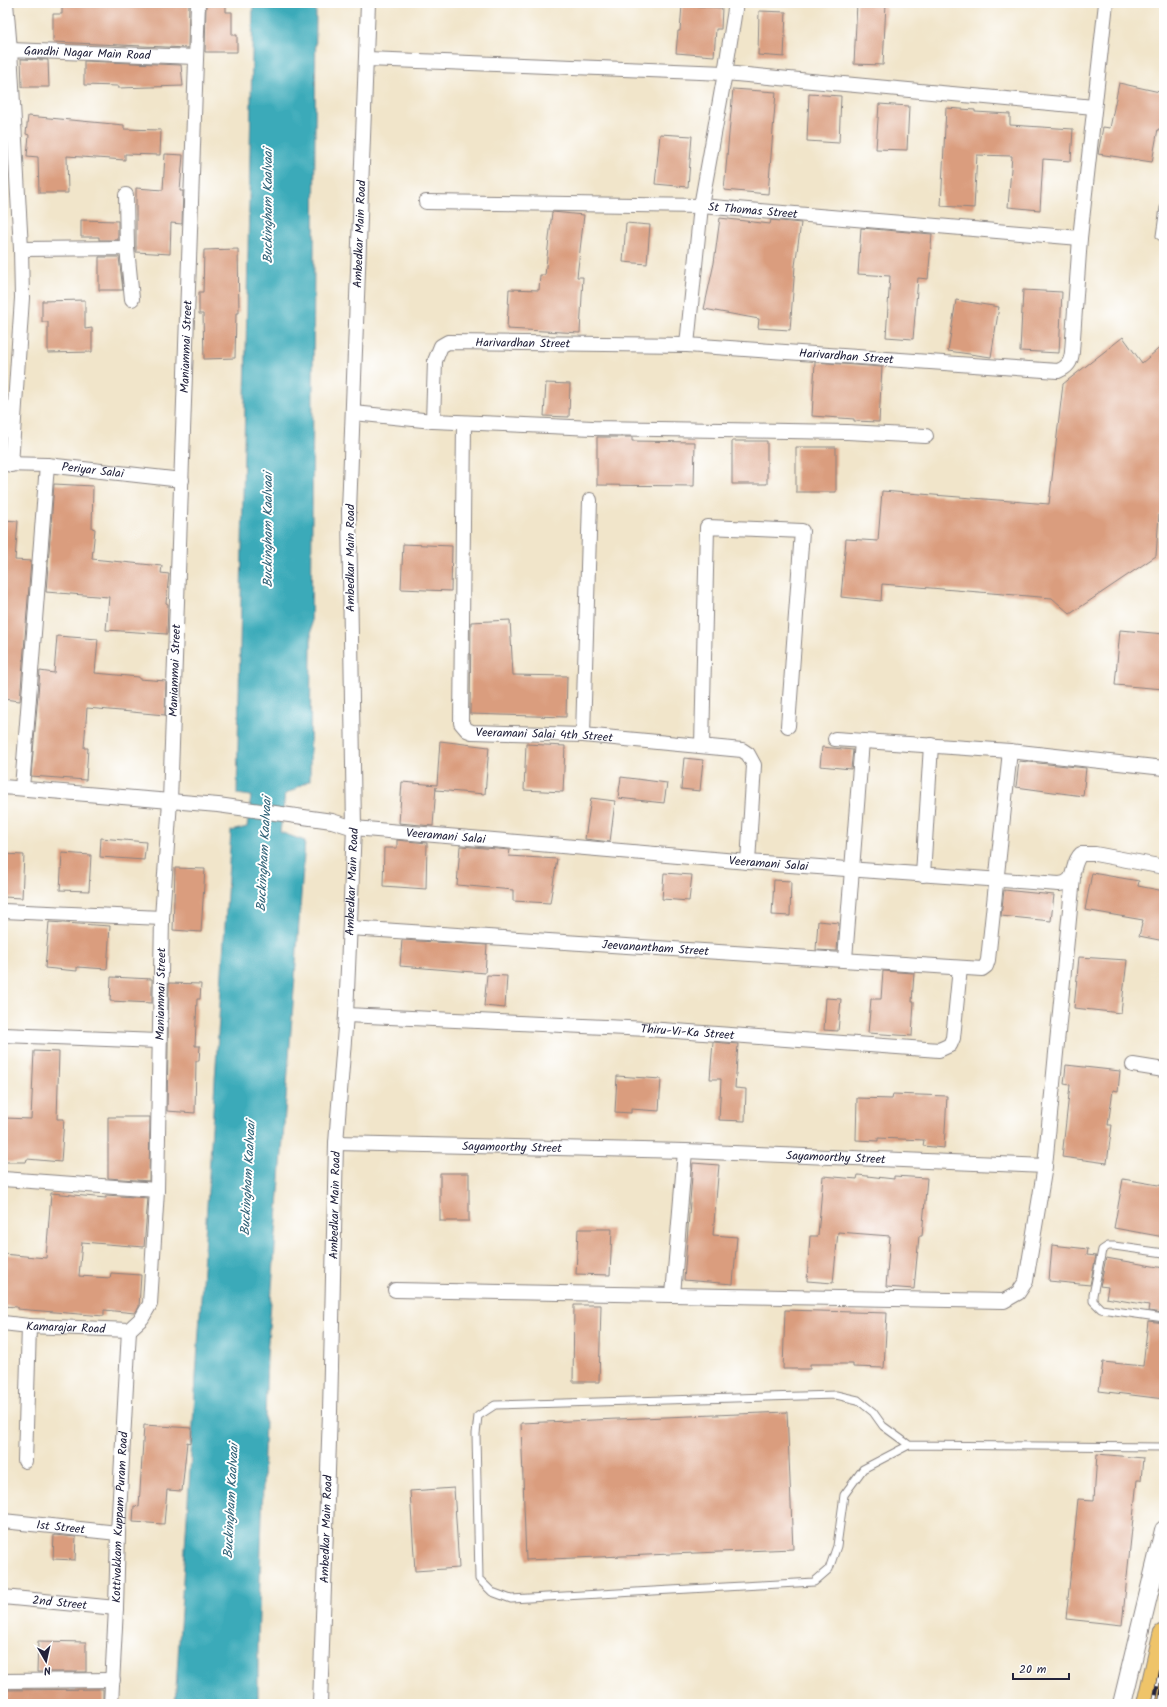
<svg xmlns="http://www.w3.org/2000/svg" width="1167" height="1707" viewBox="0 0 1167 1707" font-family="Kalam,sans-serif">
  <style>
    .water { fill: #3baab9; stroke: #2e667a }
    .building { fill: #da9d7e }
    .lines { fill: none; stroke-linecap: round; stroke-linejoin: round }
    .service-casing { stroke: #8a8482; stroke-width: 9 }
    .minor-casing { stroke: #8a8482; stroke-width: 16 }
    .tertiary-casing { stroke: #8a8482; stroke-width: 20 }
    .primary-casing { stroke: #8a8482; stroke-width: 24 }
    .service { stroke: #fff; stroke-width: 7 }
    .minor { stroke: #fff; stroke-width: 14 }
    .tertiary { stroke: #fff; stroke-width: 18 }
    .primary { stroke: #efc469; stroke-width: 22 }
    .rail-casing { stroke: #22223b; stroke-width: 4.5 }
    .rail { stroke: #fff; stroke-width: 3; stroke-dasharray: 9; stroke-linecap: butt }
    .labels { text-anchor: middle; stroke-width: 4; stroke-linejoin: round; paint-order: stroke }
    .street-label { font-size: 12px; fill: #22223b; stroke: #fff }
    .water-label { font-size: 13px; font-style: italic; fill: #2d5f74; stroke: #fff }
  </style>
  <rect width="100%" height="100%" fill="#fff"/>
  <filter id="ink" filterUnits="userSpaceOnUse"><feTurbulence type="fractalNoise" baseFrequency=".025" numOctaves="2"/><feDisplacementMap in="SourceGraphic" scale="8" xChannelSelector="R" yChannelSelector="G"/><feConvolveMatrix kernelMatrix="1 2 1 2 8 2 1 2 1" color-interpolation-filters="sRGB"/></filter>
  <filter id="wash" filterUnits="userSpaceOnUse"><feTurbulence type="fractalNoise" baseFrequency=".012" numOctaves="4" result="noise"/><feDisplacementMap in="SourceGraphic" scale="16" xChannelSelector="R" yChannelSelector="G"/><feGaussianBlur stdDeviation="0.9" result="paint"/><feColorMatrix in="noise" values="0 0 0 0 0 0 0 0 0 0 0 0 0 0 0 0 0 1.4 0 .05"/><feComposite in="paint" operator="in"/></filter>
  <g filter="url(#wash)">
    <rect width="100%" height="100%" fill="#f1e5ca"/>
    <path class="water" d="M253 3H316L310 780 285 795 280 832 305 841 267 1356 258 1645V1704H175L231 831 247 827 251 796 237 794Z"/>
    <g id="blocks">
      <path class="building" d="M62 3H189L188 48 53 42V14H62Z
        M206 3H226V12H232V35H237V52H205Z
        M857 3H886L883 65 854 64Z
        M682 5 722 8 721 29H716L714 56 676 53 678 31H680Z
        M759 11 786 12 784 57 758 55Z
        M21 59 48 60 49 87H22Z
        M84 61 181 65 183 86 118 88V86L84 85Z
        M1119 83 1164 93V130L1158 129 1152 162 1098 154 1103 127 1110 128Z
        M733 89 776 92 768 194 724 190Z
        M809 94 841 96 839 143 807 141Z
        M879 104 909 106 907 150 876 149Z
        M946 108 975 110V112L1010 114V125L1073 129 1071 161 1043 159 1040 210 1008 207 1012 156 977 155 974 208 941 206Z
        M28 116 124 125V129L161 130 160 155 125 154V160L67 156 68 193H39L38 157 27 156 29 135 26 134Z
        M660 134 692 136 688 187 655 184Z
        M165 154 183 155 180 191H183L182 224 171 223 170 254 136 252V188L163 190Z
        M552 212 584 215 577 277H583L580 333 507 329 509 289 539 290 540 275H545Z
        M720 218 770 224 771 220 801 223 795 266 790 330 758 328 759 319 704 309 714 263Z
        M81 220 118 221V240H99V237H81Z
        M626 223 650 225 647 264 623 262Z
        M861 228 932 234 928 279 918 278 913 339 886 337 890 276 858 274Z
        M238 249 239 313H236L235 358 204 359 203 314H199V292H203L204 250Z
        M99 257H119L123 290H99Z
        M1023 290 1062 292 1059 353 1020 351Z
        M85 300V329L92 328V352L48 353V322H42V301Z
        M956 300 999 307 991 357 948 351Z
        M1123 337 1142 363 1164 344V515H1159L1156 556 1070 614 1052 598 882 584 881 601 841 597 846 539 878 541 882 491 1049 504 1063 384Z
        M815 362 882 367 879 422 854 421V419L812 416Z
        M546 383 570 384 569 417 544 416Z
        M597 437H632V441L695 442 694 486 597 485Z
        M732 441H767V484H732Z
        M796 447H836V492H796Z
        M54 484 93 486 92 528 95 529 92 559 162 566 161 573 169 574 166 603 168 604 167 634 106 630 109 597 46 592Z
        M3 520 18 521 15 560 31 561 20 701 3 699Z
        M403 544 452 546 451 591 401 589Z
        M510 620 513 675 567 676 566 717 470 714 471 622Z
        M1120 630 1164 634V689L1115 685Z
        M57 636 98 639 95 673 139 677V679L166 681 165 715 87 708 84 748H88L86 780 31 776 40 671 54 673Z
        M440 741 489 747 485 794 436 790V787L433 826 399 823 402 782 437 785Z
        M526 744 565 746 563 792 524 790Z
        M822 747 853 750 851 769 820 766Z
        M684 758 703 760 700 791 681 789Z
        M1019 761 1086 768 1083 796 1016 787Z
        M621 777 667 783 664 803 618 798Z
        M591 798 615 801 610 842 585 839Z
        M101 838 146 842 144 860 100 857Z
        M397 840 427 843 426 889 383 886 384 848H397Z
        M460 846 510 850 509 856 557 859 550 903 513 901V890L457 885Z
        M62 853 91 855 89 891 60 890Z
        M3 854 24 855 22 898 3 897Z
        M175 868 205 869 201 932 173 930Z
        M664 873 692 875 689 901 662 899Z
        M1092 873 1139 881 1138 886 1164 891V941L1139 936 1143 920 1085 910Z
        M774 880 791 881 790 916 772 915Z
        M1004 890 1054 895 1051 921 1001 916Z
        M818 921 839 923 837 951 816 950Z
        M49 922 110 926 107 969 77 967V971L45 968Z
        M402 940 487 945 485 973 400 966Z
        M1079 957 1127 960 1121 1013 1074 1008Z
        M883 971 914 973 912 1002H914L912 1036 868 1033 871 999H881Z
        M487 975 507 976 505 1008 484 1006Z
        M111 977 152 979V1003L110 1001Z
        M169 983 201 984 200 999H197L195 1046H200L199 1061H196L195 1113 167 1111Z
        M826 998 841 999 838 1031 824 1030Z
        M713 1042 738 1044 735 1088 746 1089 745 1121 719 1120 721 1079H710Z
        M34 1051 59 1052 57 1119H64L61 1162 27 1159 26 1162H3L4 1118 31 1119Z
        M1066 1065 1120 1071 1118 1091 1113 1090 1108 1125H1112L1107 1163 1062 1157 1070 1085 1064 1084Z
        M617 1076 661 1079 659 1111 631 1109V1113L615 1112Z
        M893 1094 947 1096 944 1148 923 1146 924 1140 878 1138V1141L856 1140 857 1098 892 1099Z
        M108 1117H150L149 1181 108 1178Z
        M693 1163 719 1165 713 1235 737 1237 733 1284 684 1280Z
        M440 1173H469V1221H440Z
        M858 1175 894 1179V1176L927 1178 922 1236H919L914 1289 886 1287 890 1236 838 1232 833 1283 807 1281 810 1236H818L823 1176 857 1179Z
        M1123 1179 1164 1186V1237L1114 1228Z
        M51 1193 106 1198V1195L148 1198 144 1247 82 1242 79 1276 110 1278 111 1273 141 1275 139 1307 135 1313 104 1310V1316L17 1309V1307L3 1306V1254L46 1258Z
        M578 1229H612L610 1275 576 1274Z
        M1052 1245 1088 1249 1087 1255 1096 1256 1090 1285 1049 1281Z
        M1106 1258 1164 1268V1313L1148 1311 1149 1305 1106 1298 1108 1287 1100 1286Z
        M574 1305H601L599 1382H573Z
        M785 1310 887 1313 884 1368 853 1367V1364H810V1369H783Z
        M1148 1321 1164 1323V1399L1099 1391 1103 1362 1143 1366Z
        M787 1412 793 1549 526 1560 521 1423Z
        M144 1425 192 1428 191 1443 187 1442 182 1491 167 1490 164 1524 133 1522 134 1506 139 1507Z
        M1097 1454 1143 1458 1141 1480H1137L1122 1625 1066 1619 1078 1499 1094 1500Z
        M454 1488 459 1568 415 1571 410 1491Z
        M54 1535 76 1537 75 1560 53 1559Z
        M38 1641 86 1642V1672H37Z
        M103 1689V1704H6V1690Z"/>
    </g>
  </g>
  <g filter="url(#ink)">
    <use href="#blocks" fill-opacity="0" stroke="#8a8482" stroke-width="1"/>
    <g class="lines">
      <g class="service-casing">
        <path id="service" d="M1164 208 1160 236 1164 238
          M1164 1253 1114 1246H1108L1102 1250 1093 1295V1301L1101 1309 1164 1318
          M909 1445 883 1426 873 1412 858 1400 836 1395 495 1405 478 1416 476 1434 479 1579 492 1592 511 1599 814 1582 829 1569 837 1546 844 1495 863 1469 909 1445 1164 1447"/>
      </g>
      <g class="minor-casing">
        <g id="minor">
          <path d="M6 3 10 50"/>
          <path d="M367 59 725 73 1094 107"/>
          <path d="M126 195 127 248"/>
          <path id="s1" d="M426 202 701 206 1080 238"/>
          <path d="M21 249 127 248 132 299"/>
          <path d="M687 345 701 206 725 73 736 3"/>
          <path d="M354 413 433 421 593 428 847 432 926 436"/>
          <path id="s2" d="M433 421 435 361 441 346 448 342 687 345 1058 371C1068 367 1071 362 1072 352L1080 238 1106 3"/>
          <path id="s3" d="M464 423 461 723 467 730 472 732 583 735 742 750 748 754 754 765 748 862"/>
          <path id="s4" d="M3 464 47 465 182 480"/>
          <path id="s5" d="M11 465 22 298 21 249 10 50 196 57"/>
          <path d="M583 735 590 500"/>
          <path d="M835 739 1010 751 1164 768"/>
          <path d="M702 746 707 527 802 531 788 726"/>
          <path id="s6" d="M3 787 218 805 332 821 354 828 748 862 1059 884C1078 883 1070 864 1081 854H1095L1164 867"/>
          <path d="M22 788 47 465"/>
          <path d="M923 875 931 745"/>
          <path d="M3 911 162 918"/>
          <path id="s7" d="M350 928 982 969 986 966 988 960 1010 751"/>
          <path d="M845 959 862 741"/>
          <path id="s8" d="M346 1015 648 1029 939 1050 950 1045 953 1038 960 968"/>
          <path d="M3 1035 158 1041"/>
          <path d="M1133 1065 1164 1070"/>
          <path id="s9" d="M336 1143 685 1151 1045 1166 1073 878"/>
          <path d="M3 1179 157 1190"/>
          <path d="M395 1290 1004 1301 1018 1293 1026 1281 1045 1166"/>
          <path d="M673 1295 685 1151"/>
          <path id="s10" d="M3 1323 29 1326 129 1330"/>
          <path id="s11" d="M129 1330 142 1318 150 1304 157 1190 162 918 170 801 198 3"/>
          <path d="M25 1461 29 1326"/>
          <path id="s12" d="M3 1521 118 1533"/>
          <path id="s13" d="M3 1597 116 1608"/>
          <path d="M3 1681 113 1680"/>
          <path id="s14" d="M111 1704 116 1608 118 1533 129 1330"/>
          <path id="s15" d="M320 1704 330 1412 336 1143 346 1015 354 828 349 511 368 3"/>
        </g>
      </g>
      <g class="tertiary-casing">
        <path id="tertiary" d="M1122 1704 1164 1530"/>
      </g>
      <g class="primary-casing">
        <path id="primary" d="M1148 1704 1164 1635"/>
      </g>
      <use href="#service" class="service"/>
      <use href="#minor" class="minor"/>
      <use href="#tertiary" class="tertiary"/>
      <use href="#primary" class="primary"/>
      <g class="rail-casing">
        <path id="rail" d="M1154 1704 1164 1650
          M1160 1704 1164 1682"/>
      </g>
      <use href="#rail" class="rail"/>
    </g>
  </g>
  <g class="labels">
    <g class="street-label">
      <text dy="4" stroke="none"><textPath href="#s5" startOffset="493">Gandhi Nagar Main Road</textPath></text>
      <text dy="4" stroke="none"><textPath href="#s1" startOffset="327">St Thomas Street</textPath></text>
      <text dy="4" stroke="none"><textPath href="#s15" startOffset="1471">Ambedkar Main Road</textPath></text>
      <text dy="4" stroke="none"><textPath href="#s2" startOffset="159">Harivardhan Street</textPath></text>
      <text dy="4" stroke="none"><textPath href="#s11" startOffset="992">Maniammai Street</textPath></text>
      <text dy="4" stroke="none"><textPath href="#s2" startOffset="483">Harivardhan Street</textPath></text>
      <text dy="4" stroke="none"><textPath href="#s4" startOffset="90">Periyar Salai</textPath></text>
      <text transform="translate(350 558) rotate(-90)" y="4">Ambedkar Main Road</text>
      <text dy="4" stroke="none"><textPath href="#s11" startOffset="668">Maniammai Street</textPath></text>
      <text dy="4" stroke="none"><textPath href="#s3" startOffset="387">Veeramani Salai 4th Street</textPath></text>
      <text dy="4" stroke="none"><textPath href="#s6" startOffset="446">Veeramani Salai</textPath></text>
      <text dy="4" stroke="none"><textPath href="#s6" startOffset="770">Veeramani Salai</textPath></text>
      <text dy="4" stroke="none"><textPath href="#s15" startOffset="823">Ambedkar Main Road</textPath></text>
      <text dy="4" stroke="none"><textPath href="#s7" startOffset="306">Jeevanantham Street</textPath></text>
      <text dy="4" stroke="none"><textPath href="#s11" startOffset="344">Maniammai Street</textPath></text>
      <text dy="4" stroke="none"><textPath href="#s8" startOffset="342">Thiru-Vi-Ka Street</textPath></text>
      <text dy="4" stroke="none"><textPath href="#s9" startOffset="176">Sayamoorthy Street</textPath></text>
      <text dy="4" stroke="none"><textPath href="#s9" startOffset="500">Sayamoorthy Street</textPath></text>
      <text dy="4" stroke="none"><textPath href="#s15" startOffset="499">Ambedkar Main Road</textPath></text>
      <text dy="4" stroke="none"><textPath href="#s10" startOffset="63">Kamarajar Road</textPath></text>
      <text dy="4" stroke="none"><textPath href="#s14" startOffset="187">Kottivakkam Kuppam Puram Road</textPath></text>
      <text dy="4" stroke="none"><textPath href="#s12" startOffset="58">1st Street</textPath></text>
      <text dy="4" stroke="none"><textPath href="#s15" startOffset="175">Ambedkar Main Road</textPath></text>
      <text dy="4" stroke="none"><textPath href="#s13" startOffset="57">2nd Street</textPath></text>
    </g>
    <g class="water-label">
      <text transform="translate(267 206) rotate(-90)" y="5">Buckingham Kaalvaai</text>
      <text transform="translate(267 530) rotate(-90)" y="5">Buckingham Kaalvaai</text>
      <text transform="translate(263 854) rotate(-87)" y="5">Buckingham Kaalvaai</text>
      <text transform="translate(247 1178) rotate(-87)" y="5">Buckingham Kaalvaai</text>
      <text transform="translate(230 1501) rotate(-87)" y="5">Buckingham Kaalvaai</text>
    </g>
  </g>
  <rect width="1167" height="1707" fill="none" stroke="#fff" stroke-width="16"/>
  <g transform="translate(46 1661) rotate(171)" stroke="#ffffff" stroke-width="3" paint-order="stroke">
  <path d="M0-3L7 15L0 10L-7 15Z" fill="#22223b"/>
  <text y="-6" font-size="11" font-weight="bold" text-anchor="middle" fill="#22223b">N</text>
  </g>
  <path d="M1013 1673v6h56v-6" fill="none" stroke="#22223b" stroke-width="2"/>
  <text x="1019" y="1673" font-size="12" fill="#22223b" stroke="#ffffff" stroke-width="3" paint-order="stroke">20 m</text>
</svg>
